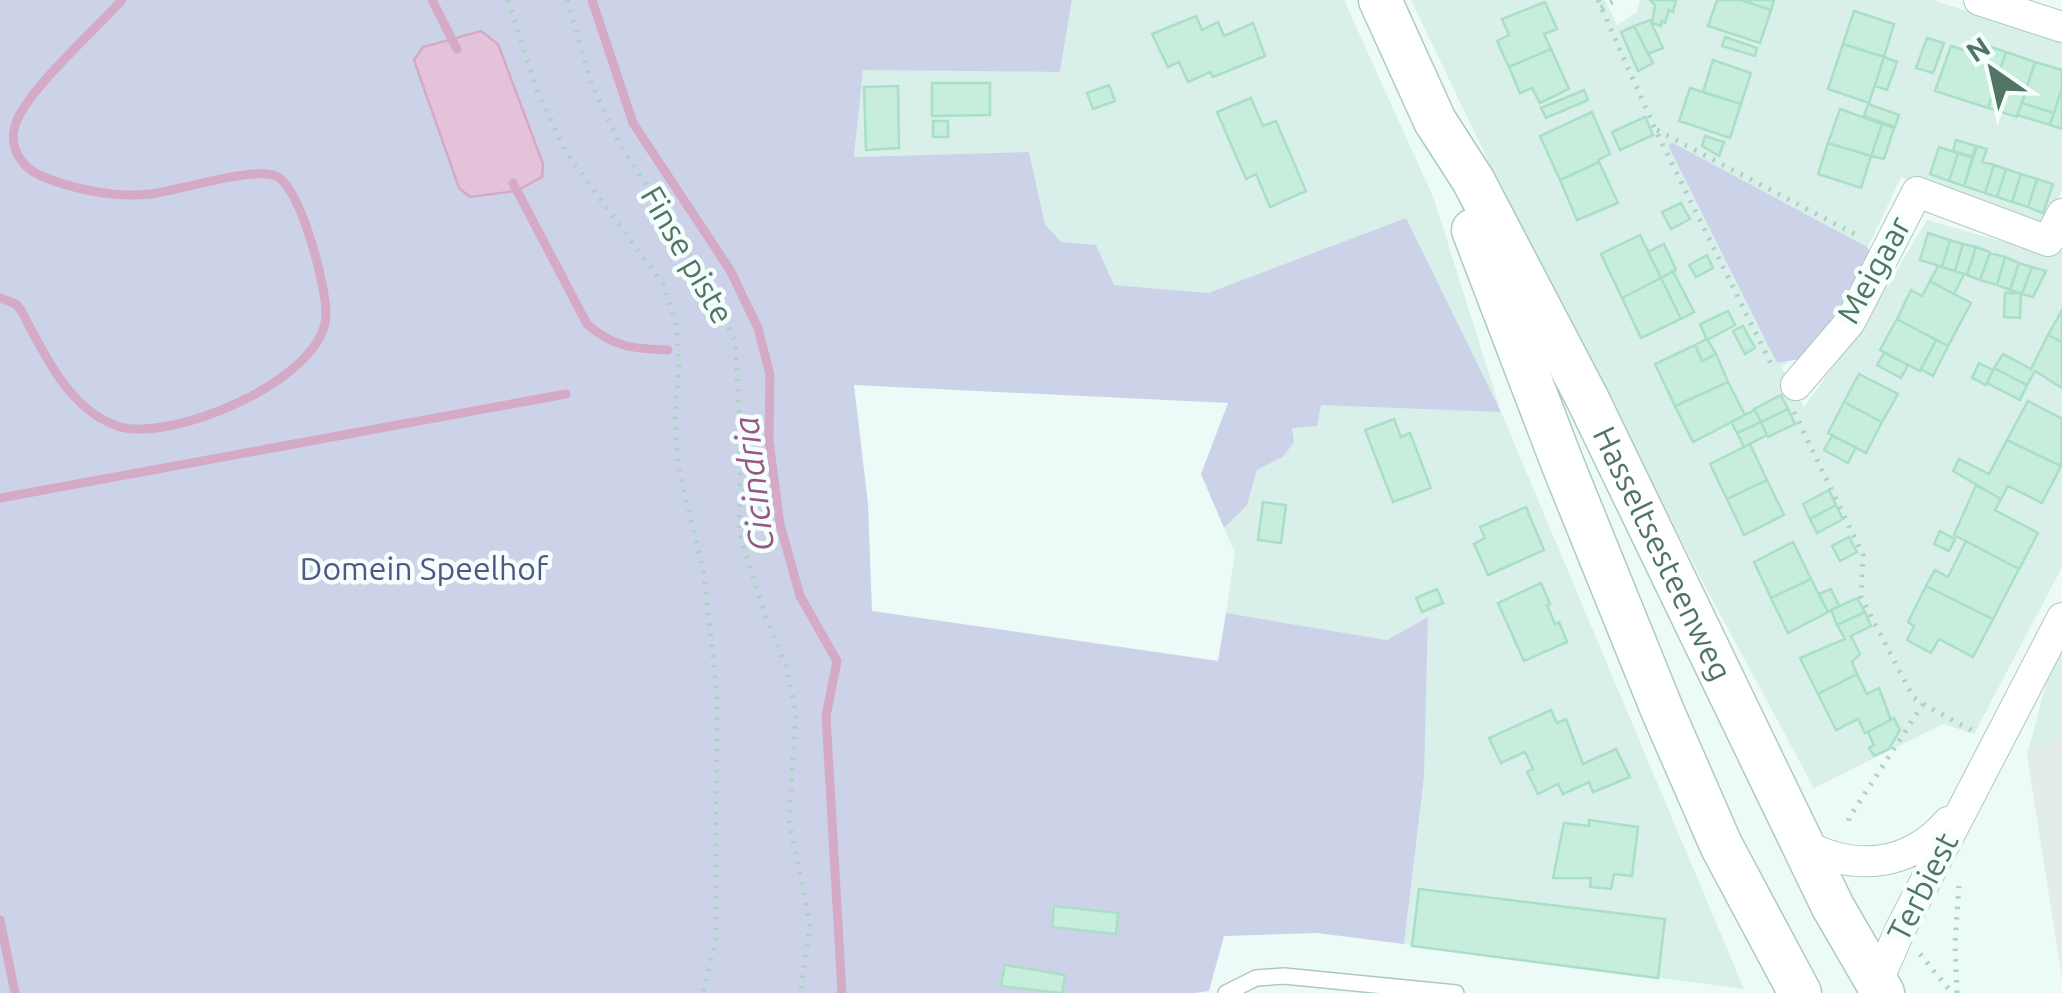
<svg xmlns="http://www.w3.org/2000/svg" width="2062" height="993" viewBox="0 0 2062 993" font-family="Ubuntu,sans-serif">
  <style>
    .residential { fill: #d9efe9 }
    .industrial { fill: #e2ece8 }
    .green { fill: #ccd3e9 }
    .water { fill: #e4c3da; stroke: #d5aac7; stroke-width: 2.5 }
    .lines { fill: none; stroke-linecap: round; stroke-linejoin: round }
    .stream { stroke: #d5aac7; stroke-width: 9 }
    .building { fill: #c7eedd; stroke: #a9dfc7; stroke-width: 2.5 }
    .lane-casing { stroke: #aec8be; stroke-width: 18 }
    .street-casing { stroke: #aec8be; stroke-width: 32 }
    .secondary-casing { stroke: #accbbf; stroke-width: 45 }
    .path { stroke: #aad4c1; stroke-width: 5; stroke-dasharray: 2.5 8; stroke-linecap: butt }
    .lane { stroke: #fff; stroke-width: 15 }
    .street { stroke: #fff; stroke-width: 30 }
    .secondary { stroke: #fff; stroke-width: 42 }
    .labels { text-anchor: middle; stroke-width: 9; stroke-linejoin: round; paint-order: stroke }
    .street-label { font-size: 32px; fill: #517564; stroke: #f4fefc }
    .park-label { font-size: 32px; fill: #505785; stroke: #f4fefc }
    .water-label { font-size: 35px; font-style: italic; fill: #9b5784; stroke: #f4fefc }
  </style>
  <rect width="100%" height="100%" fill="#edfbf8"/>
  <path class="residential" d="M1072 0H1344L1434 199 1501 412 1744 989 1404 944 1424 778 1427 618 1387 640 1226 613 1235 552 1224 528 1247 505 1257 470 1283 457 1292 428 1321 405 1406 219 1208 293 1113 285 1096 246 1061 242 1045 224 1029 152 854 157 863 69 1060 72Z
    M1411 0H1605L1617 25 1637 12 1640 0H1933L2062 42V191L2043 228 1901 177 1836 315 1801 352 1781 367 1804 407 1864 324 1927 220 2053 256 2062 239V567L1974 734 1943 724 1814 788 1707 590 1516 219Z
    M2062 653V739L2058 736 2027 755 2047 680Z"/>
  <path class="industrial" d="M2058 736 2062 739V979L2027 755Z"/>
  <path class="green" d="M0 0H1072L1060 72 863 70 854 157 1029 152 1045 224 1061 242 1096 245 1114 285 1208 293 1406 218 1501 412 1321 405 1317 426 1292 428 1294 442 1283 457 1257 470 1247 505 1224 528 1201 474 1228 403 854 385 868 504 872 611 1218 661 1226 613 1387 640 1428 617 1424 778 1404 944 1317 933 1224 936 1209 991 1196 993H0Z
    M1673 143 1867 247 1874 256 1842 314 1800 359 1777 363 1668 145Z"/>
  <path class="water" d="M481 31 498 44 543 164 542 177 516 191 470 197 459 188 414 60 423 47Z"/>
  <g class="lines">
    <path class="stream" d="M432 0 457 49
      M592 0 633 123 730 270 758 328 770 375 769 441 780 524 800 596 837 661 826 716 842 993
      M513 183 587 324C612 347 635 349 668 350
      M0 298 16 304 22 312C44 354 69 409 117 426 170 444 326 379 326 314 326 286 301 187 276 176 254 166 177 191 150 194 113 198 72 189 39 175 20 166 9 146 15 126 23 94 97 28 122 0
      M0 498 566 394
      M0 920 15 993"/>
  </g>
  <path class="building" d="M1650 0H1676L1673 12 1669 10 1665 23 1662 21 1661 26 1652 23 1655 5Z
    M1717 0H1741L1771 10 1760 43 1708 26Z
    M1741 0H1774L1771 10Z
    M1545 2 1557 29 1544 34 1551 49 1509 67 1497 41 1509 35 1502 19Z
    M1854 11 1894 24 1884 57 1843 44Z
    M1196 16 1202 30 1218 22 1224 36 1253 23 1265 56 1213 77 1210 72 1188 82 1179 62 1168 67 1152 34Z
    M1650 20 1663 48 1648 54 1634 26Z
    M1634 26 1653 63 1638 71 1621 32Z
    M1725 37 1757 48 1755 56 1722 46Z
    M1927 38 1944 43 1933 73 1916 68Z
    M1974 41 2006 52 1988 108 1935 91 1951 46 1970 52Z
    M1843 44 1884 57 1869 103 1828 89Z
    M1551 49 1569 89 1540 103 1532 88 1520 93 1509 67Z
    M2006 52 2035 62 2017 117 1988 108Z
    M1884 57 1897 62 1887 90 1875 86Z
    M1713 60 1751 73 1741 104 1703 92Z
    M2035 62 2062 70V88L2054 113 2022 103Z
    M932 83H990V115L932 116Z
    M1109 85 1115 101 1093 109 1087 93Z
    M898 86 899 148 866 150 864 87Z
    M1690 88 1741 104 1730 138 1679 121Z
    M2062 88V129L2050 125Z
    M1584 90 1588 100 1546 118 1541 108Z
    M1251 98 1263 126 1276 121 1306 191 1270 207 1256 174 1246 179 1217 112Z
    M2022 103 2054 113 2050 125 2017 115Z
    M1868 104 1899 115 1895 127 1864 116Z
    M1840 109 1882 124 1871 156 1828 143Z
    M1592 112 1610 154 1598 160 1599 162 1560 180 1540 136Z
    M1645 117 1653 135 1620 150 1612 132Z
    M933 121H948V137H933Z
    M1882 124 1894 128 1884 159 1871 156Z
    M1705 136 1724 142 1719 156 1702 146Z
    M1956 140 1976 146 1972 157 1953 151Z
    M1828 143 1871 156 1861 188 1818 174Z
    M1977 146 1987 149 1982 162 1994 165 1985 193 1964 186Z
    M1939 147 1958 153 1949 181 1930 174Z
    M1958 153 1972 158 1964 186 1949 181Z
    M1599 162 1618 203 1577 220 1560 180Z
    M1994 165 2006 169 1997 197 1985 193Z
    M2006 169 2021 174 2012 202 1997 197Z
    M2021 174 2037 179 2028 207 2012 202Z
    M2037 179 2053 184 2043 213 2028 207Z
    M1681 203 1690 219 1671 229 1662 212Z
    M1928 233 1950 240 1942 267 1920 260Z
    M1640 235 1661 278 1622 298 1601 254Z
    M1950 240 1963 244 1955 271 1942 267Z
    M1664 244 1676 270 1661 278 1648 252Z
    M1963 244 1976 247 1967 275 1955 271Z
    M1976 247 1990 252 1980 280 1967 275Z
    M1990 253 2005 257 1997 285 1980 280Z
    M1707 255 1713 268 1696 277 1689 265Z
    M2005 257 2019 263 2010 290 1997 285Z
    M2019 263 2032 267 2022 294 2010 290Z
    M1938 266 1964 274 1954 294 1930 281Z
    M2032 267 2046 271 2033 297 2022 294Z
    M1673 271 1694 312 1681 319 1661 278Z
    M1661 278 1681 319 1641 338 1622 298Z
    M1930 281 1971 303 1948 346 1897 319 1911 290 1922 296Z
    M2005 293H2021L2020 318 2004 317Z
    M2062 310V342L2048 335Z
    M1728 311 1735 325 1707 340 1700 324Z
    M1897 319 1936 340 1920 371 1880 350Z
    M1743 326 1755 348 1745 354 1733 331Z
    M2048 335 2062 342V388L2035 371 2027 385 1994 368 2003 354 2031 369Z
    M1707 339 1716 354 1702 361 1695 345Z
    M1936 340 1948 346 1933 376 1921 369Z
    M1695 345 1702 361 1716 354 1728 382 1675 406 1655 364Z
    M1884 353 1908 365 1901 378 1877 365Z
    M1979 363 1993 370 1986 385 1972 378Z
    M1994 368 2027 385 2020 400 1987 383Z
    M1859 374 1898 394 1882 422 1844 402Z
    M1728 382 1745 415 1693 442 1675 406Z
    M1781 395 1788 409 1761 422 1754 409Z
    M2028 401 2062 419 2061 466 2007 440Z
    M1844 402 1882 422 1866 453 1828 433Z
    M1788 409 1795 424 1768 437 1761 422Z
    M1755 410 1761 422 1737 433 1731 422Z
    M1394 419 1401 437 1410 433 1431 488 1393 502 1365 430Z
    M1761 422 1767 435 1744 447 1737 433Z
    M1832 436 1856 447 1848 463 1824 450Z
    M2007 440 2061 466 2042 503 2008 486 2001 499 1953 471 1959 459 1989 474Z
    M1750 444 1767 480 1727 499 1710 464Z
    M1767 480 1784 515 1744 535 1727 499Z
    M1976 485 2001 499 1995 510 2038 533 2019 569 1954 535Z
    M1829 490 1836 505 1810 519 1803 504Z
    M1263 502 1286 505 1281 543 1258 540Z
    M1836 505 1843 519 1817 533 1810 519Z
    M1526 507 1544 550 1488 575 1474 544 1485 538 1480 527Z
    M1940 531 1955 539 1949 551 1934 544Z
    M1849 537 1857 552 1840 561 1832 546Z
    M1966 541 2019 569 1993 619 1926 586 1935 570 1948 577Z
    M1793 542 1811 579 1771 598 1754 562Z
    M1811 579 1828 612 1788 633 1771 598Z
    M1541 583 1550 604 1547 605 1555 624 1559 622 1567 642 1524 661 1498 603Z
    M1926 586 1993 619 1973 657 1939 639 1931 653 1907 640 1914 626 1908 622Z
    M1437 589 1443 603 1422 612 1416 598Z
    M1831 589 1839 606 1828 612 1819 594Z
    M1857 598 1865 612 1837 625 1831 610Z
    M1865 612 1871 626 1851 636 1860 654 1852 662 1857 674 1818 694 1800 658 1845 639 1837 625Z
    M1857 674 1867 694 1879 688 1891 720 1865 733 1858 719 1836 730 1818 694Z
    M1551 710 1557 723 1566 719 1583 764 1616 749 1630 777 1593 792 1589 782 1563 794 1558 784 1538 794 1527 772 1533 769 1525 752 1501 763 1489 738Z
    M1894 718 1900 730 1889 749 1874 756 1869 748 1874 745 1868 732Z
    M1589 820 1638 827 1632 876 1614 874 1611 889 1590 887 1591 878H1553L1564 823 1589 826Z
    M1419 889 1665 919 1658 978 1412 946Z
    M1054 906 1118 913 1116 934 1052 927Z
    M1005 965 1065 975 1062 993 1001 986Z"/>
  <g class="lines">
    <g class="lane-casing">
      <path id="lane" d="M1226 993 1256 978 1284 976 1456 993"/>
    </g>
    <g class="street-casing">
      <path id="street" d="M1979 0 2062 27
        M1796 385 1850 322 1917 192 2048 241 2062 214
        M1803 844C1854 872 1909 867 1948 822
        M1877 983 1900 930 2062 618"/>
    </g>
    <g class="secondary-casing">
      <g id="secondary">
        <path id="s1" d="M1380 0 1435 121 1473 180 1587 398 1833 907 1883 993"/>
        <path d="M1473 230 1563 465 1663 712 1721 845 1800 993"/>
      </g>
    </g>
    <path class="path" d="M508 0 537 91 567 154 663 284 676 324 679 364 675 418 678 465 704 574 717 695 716 940 703 993
      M567 0 591 82 620 145 680 237 735 340 741 444 739 531 765 615 787 669 796 713 789 820 810 926 800 993
      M1598 0 1655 129 1772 366
      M1601 8 1616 0
      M1657 130 1860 237
      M1794 412 1863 555 1861 597 1913 697 1923 704 1849 818 1848 828
      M1923 704 1973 731
      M1920 954 1952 993
      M1957 993 1955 944 1959 886"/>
    <use href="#lane" class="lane"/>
    <use href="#street" class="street"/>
    <use href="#secondary" class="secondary"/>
  </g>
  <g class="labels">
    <g class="street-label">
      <text transform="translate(687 255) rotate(60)" y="11">Finse piste</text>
      <text transform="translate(1874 270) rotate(-61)" y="11">Meigaar</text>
      <text dy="11" stroke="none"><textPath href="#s1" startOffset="622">Hasseltsesteenweg</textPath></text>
      <text transform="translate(1923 887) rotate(-63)" y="11">Terbiest</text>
    </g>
    <g class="park-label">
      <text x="424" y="580">Domein Speelhof</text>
    </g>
    <g class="water-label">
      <text transform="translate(754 484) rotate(-97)" y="12">Cicindria</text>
    </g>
  </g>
  <g transform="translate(1992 70) rotate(326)" stroke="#f4fefc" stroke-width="8" paint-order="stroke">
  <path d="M0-8L18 38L0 25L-18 38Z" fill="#517564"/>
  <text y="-15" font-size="28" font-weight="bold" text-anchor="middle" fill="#517564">N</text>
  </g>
</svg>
